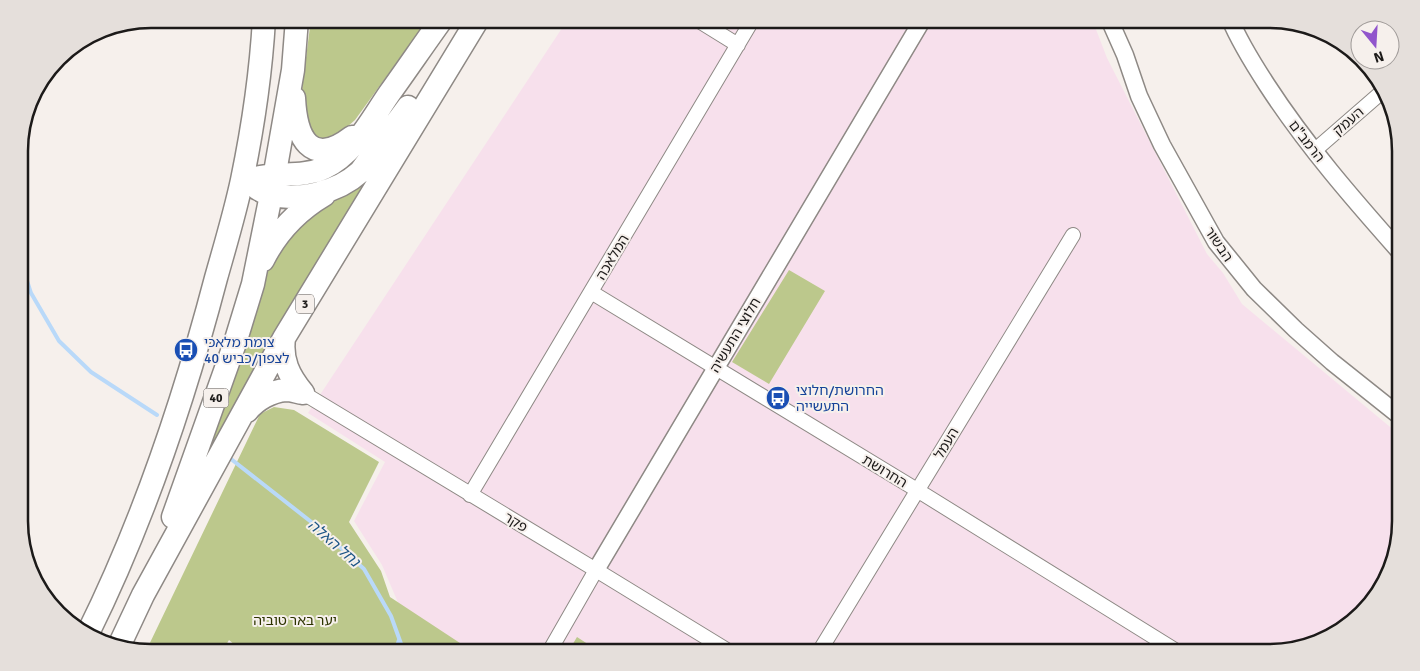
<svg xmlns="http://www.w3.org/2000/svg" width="1420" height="671" viewBox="0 0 1420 671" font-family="Signika,'Noto Sans Hebrew',sans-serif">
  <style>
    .industrial { fill: #f7e0ec }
    .green { fill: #bcc88c }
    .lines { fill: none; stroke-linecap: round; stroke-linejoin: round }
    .stream { stroke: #b9d9f9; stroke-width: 4 }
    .minor-casing { stroke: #8e8985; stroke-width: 16 }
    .tertiary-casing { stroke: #8e8985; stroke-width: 19 }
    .trunk-casing { stroke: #8e8985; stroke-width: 25 }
    .minor { stroke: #fff; stroke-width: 14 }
    .tertiary { stroke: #fff; stroke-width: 16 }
    .trunk { stroke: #fff; stroke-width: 22 }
    .labels { text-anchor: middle; stroke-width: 4; stroke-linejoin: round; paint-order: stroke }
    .shield { fill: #f6f0ec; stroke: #5d5a58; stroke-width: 1 }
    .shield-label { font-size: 12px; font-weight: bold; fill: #1c1a19 }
    .street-label { font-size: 14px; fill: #1c1a19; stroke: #f6f0ec }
    .transit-label { font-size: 14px; fill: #164399; stroke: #f6f0ec; text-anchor: start }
    .park-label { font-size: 14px; fill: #2d3400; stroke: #f6f0ec }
    .water-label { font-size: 15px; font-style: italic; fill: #1d5586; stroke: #f6f0ec }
    .rim { fill: none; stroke: #1c1a19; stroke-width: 2.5 }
  </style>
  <rect width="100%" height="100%" fill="#f6f0ec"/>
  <path class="industrial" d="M568 19H1092L1107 58 1207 254 1223 273 1242 304 1401 436V521L1391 571 1343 630 1278 652H419L382 565 354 521 385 462 308 413Z"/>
  <path class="green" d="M311 19H428L355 120 347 127 330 137 322 139 312 136 302 108V89Z
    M397 130 207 467 197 465 274 251Z
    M789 270 825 291 769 384 732 362Z
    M274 407 294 410 379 462 349 522 381 571 390 597 463 645 459 652H243L229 640 222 652 146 651 260 414Z
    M577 637 600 652H568Z"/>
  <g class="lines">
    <path class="stream" d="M19 144 20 140
      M19 256 31 293 59 341 91 372 157 415
      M231 459 319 528 364 569 391 616 404 652
      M395 652 399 640"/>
    <g class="minor-casing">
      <path id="minor" d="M696 19 738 45
        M1314 151 1383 91
        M591 292 917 490 1178 652
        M303 393 596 570 730 652
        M470 495 753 19
        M549 652 596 570
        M819 652 1073 235"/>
    </g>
    <g class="tertiary-casing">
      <path id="tertiary" d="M1109 19 1125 55 1139 96 1162 145 1216 242 1254 289 1296 330 1332 362 1401 417
        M1230 19C1239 41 1254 65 1267 85 1306 145 1353 199 1400 252
        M596 570 923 19"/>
    </g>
    <g class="trunk-casing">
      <path id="trunk" d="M294 98C296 137 310 169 352 137
        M260 177C281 173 304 177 324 168 354 154 371 120 389 94 407 69 424 44 442 19
        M258 189C263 191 267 195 272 195 301 201 338 192 360 172L408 107
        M263 260C277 232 297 211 324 195
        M284 338C281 360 289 376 303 393
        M247 411C256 400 271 391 286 390 291 390 297 392 303 393
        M173 517 235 343 253 284 271 195 293 70 297 19
        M88 633C144 520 184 400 216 278 225 246 235 213 242 180 253 127 261 72 264 19
        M119 646 143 595 284 338 478 19"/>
    </g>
    <use href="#minor" class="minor"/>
    <use href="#tertiary" class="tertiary"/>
    <use href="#trunk" class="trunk"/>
  </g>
  <defs>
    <g id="bus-disc" transform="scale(1.25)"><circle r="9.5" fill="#1a4fb4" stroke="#f6f0ec"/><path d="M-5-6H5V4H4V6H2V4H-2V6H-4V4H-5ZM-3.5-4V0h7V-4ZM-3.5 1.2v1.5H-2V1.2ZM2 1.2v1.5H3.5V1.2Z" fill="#fff"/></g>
  </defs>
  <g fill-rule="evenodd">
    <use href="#bus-disc" x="186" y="350"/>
    <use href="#bus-disc" x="778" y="398"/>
  </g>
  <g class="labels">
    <g class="shield">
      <rect x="296" y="294.5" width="18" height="19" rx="4"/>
      <rect x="203.5" y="388.5" width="25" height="19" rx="4"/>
    </g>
    <g class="shield-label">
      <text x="305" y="308">3</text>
      <text x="216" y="402">40</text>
    </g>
    <g class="street-label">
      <text transform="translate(1348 121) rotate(-41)" y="5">העמק</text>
      <text transform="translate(1307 141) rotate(52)" y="5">הרמב"ם</text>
      <text transform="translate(1219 244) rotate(56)" y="5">הבשור</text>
      <text transform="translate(612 257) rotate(-59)" y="5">המלאכה</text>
      <text transform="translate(735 335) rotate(-59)" y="5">חלוצי התעשיה</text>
      <text transform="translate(946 443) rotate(-59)" y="5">העמל</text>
      <text transform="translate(885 471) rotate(31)" y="5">החרושת</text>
      <text transform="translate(516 522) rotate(31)" y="5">פקר</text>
    </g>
    <g class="transit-label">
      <text x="204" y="347">צומת מלאכי<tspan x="204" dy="16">לצפון/כביש 40</tspan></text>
      <text x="796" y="395">החרושת/חלוצי<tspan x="796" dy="16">התעשייה</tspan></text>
    </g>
    <g class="park-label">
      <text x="295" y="625">יער באר טוביה</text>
    </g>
    <g class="water-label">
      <text transform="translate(334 543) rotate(41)" y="5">נחל האלה</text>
    </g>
  </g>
  <path d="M0 0H1420V671H0ZM151 28H1269A123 123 0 0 1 1392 151V521A123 123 0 0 1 1269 644H151A123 123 0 0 1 28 521V151A123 123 0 0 1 151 28Z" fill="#e5dfdb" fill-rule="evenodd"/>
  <path class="rim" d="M151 28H1269A123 123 0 0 1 1392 151V521A123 123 0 0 1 1269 644H151A123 123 0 0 1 28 521V151A123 123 0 0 1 151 28Z"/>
  <g transform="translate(1375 45) rotate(162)"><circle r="24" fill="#f6f0ec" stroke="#9f9a98"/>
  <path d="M0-4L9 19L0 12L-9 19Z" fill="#9155cc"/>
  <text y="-8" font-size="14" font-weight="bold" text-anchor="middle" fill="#1c1a19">N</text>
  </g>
</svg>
